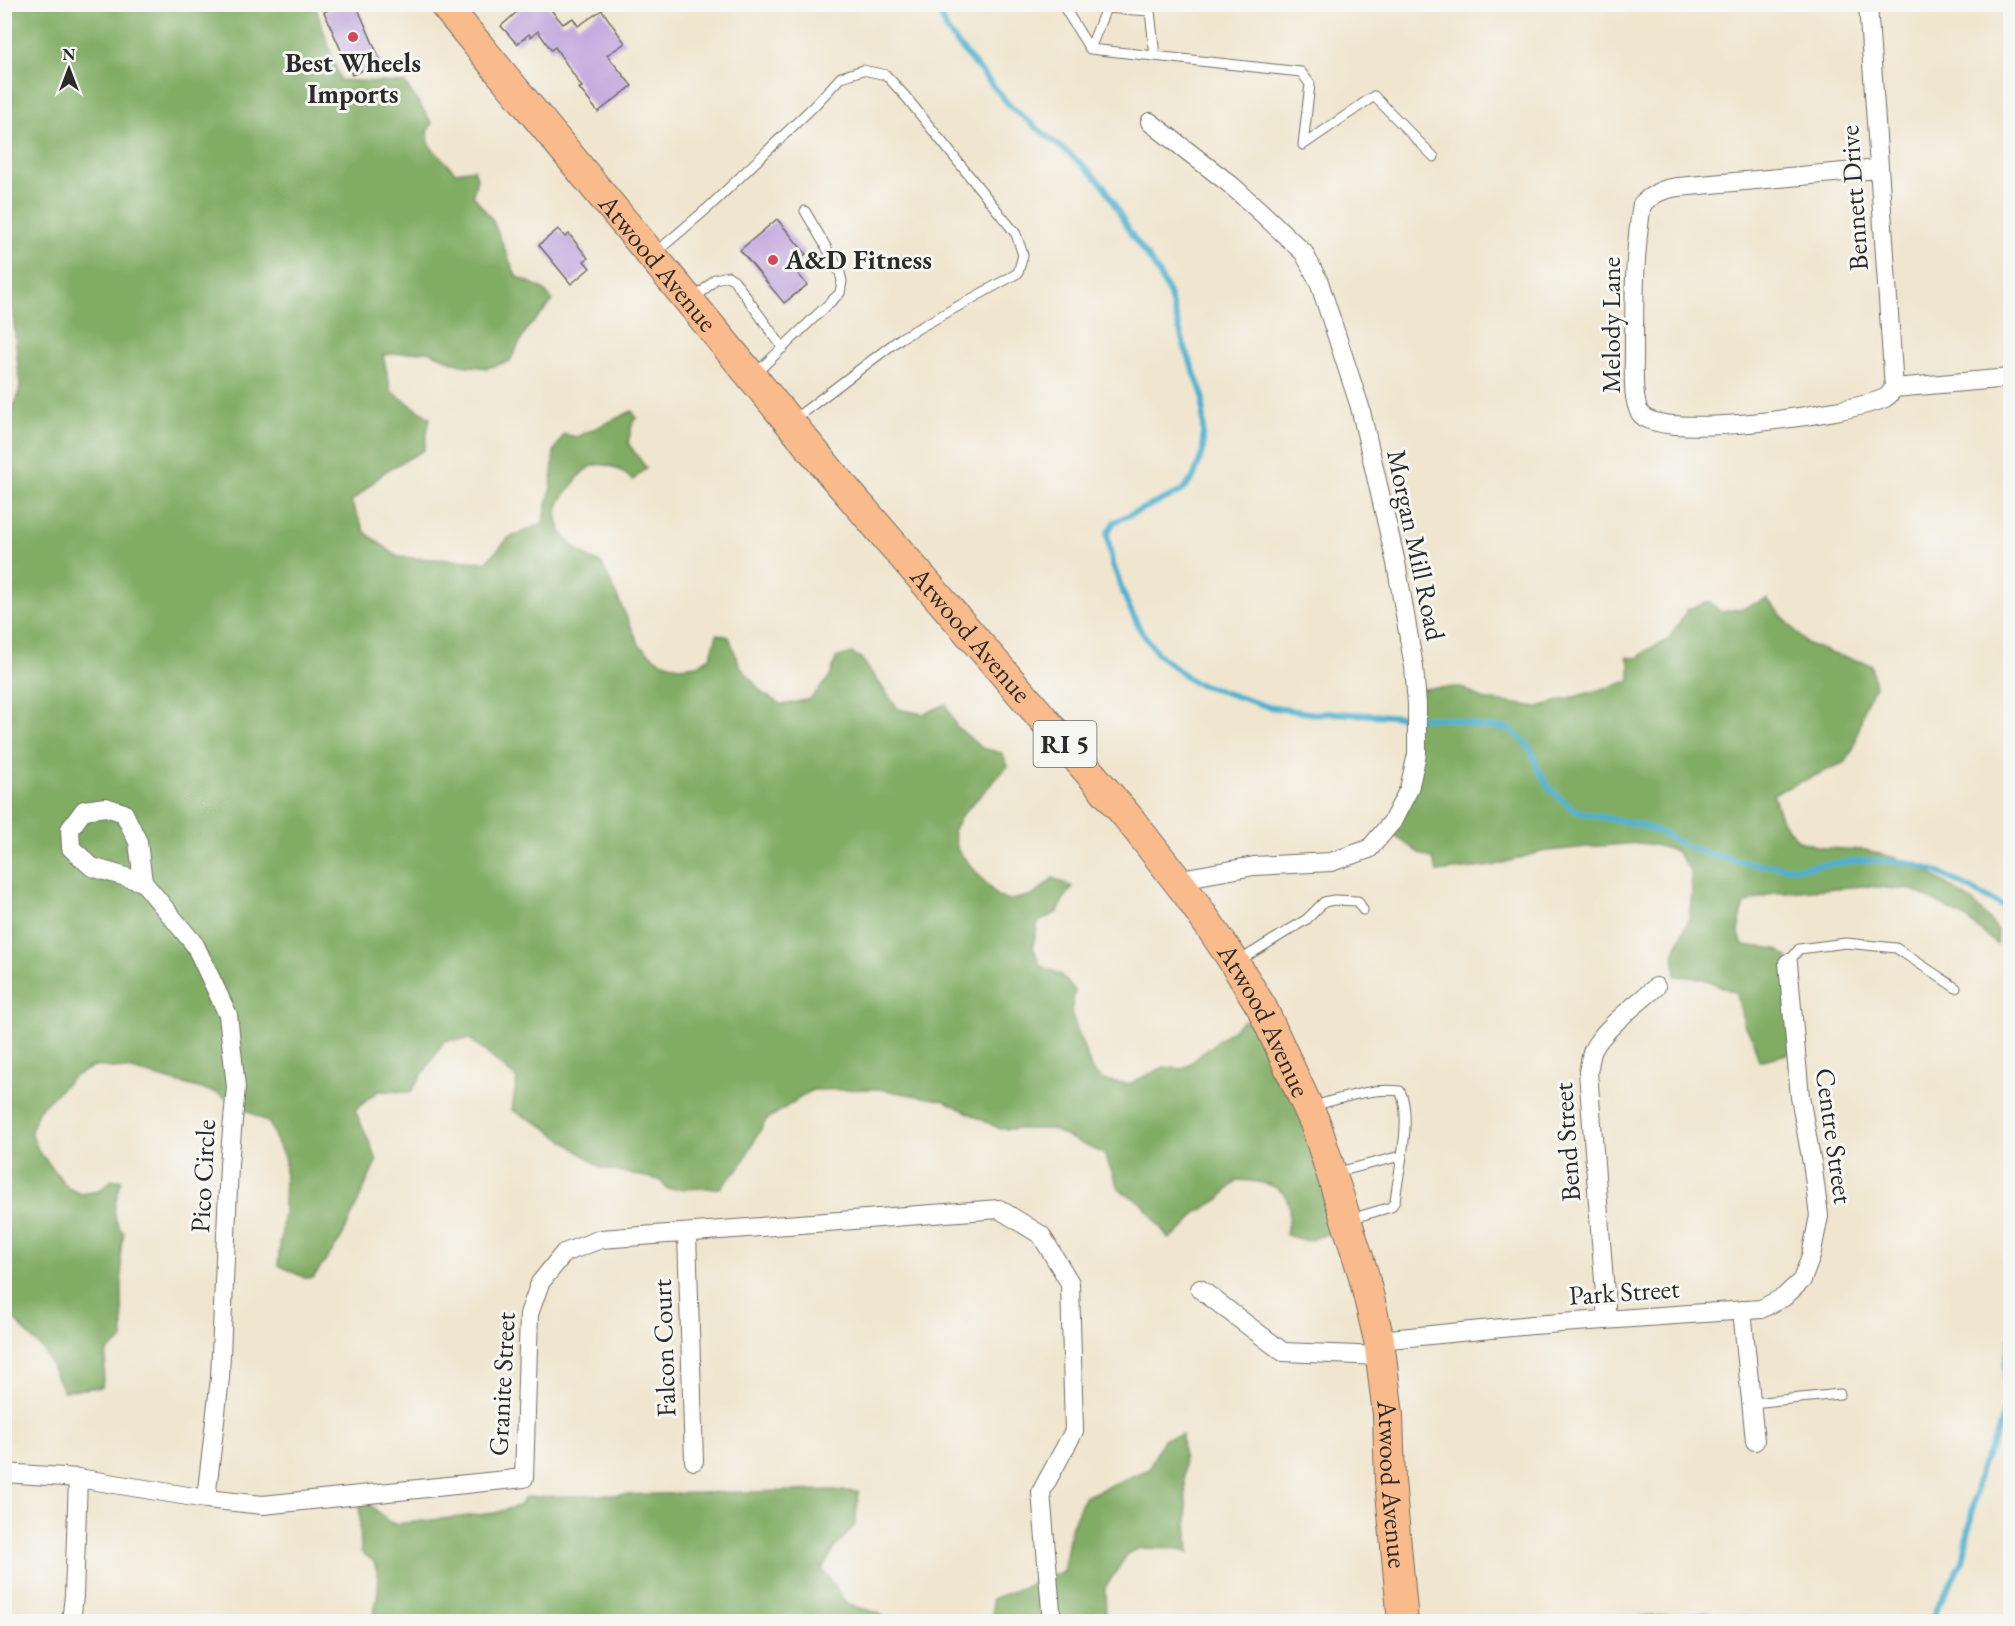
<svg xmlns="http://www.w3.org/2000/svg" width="2015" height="1626" viewBox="0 0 2015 1626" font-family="'EB Garamond',serif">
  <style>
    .forest { fill: #80ac64; stroke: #566c48; stroke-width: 1.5 }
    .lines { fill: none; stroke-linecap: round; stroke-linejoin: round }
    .stream { stroke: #4fb1ce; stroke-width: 6 }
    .building { fill: #bfa2dd }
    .service-casing { stroke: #706c64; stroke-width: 11 }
    .minor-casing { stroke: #706c64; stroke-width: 20 }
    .primary-casing { stroke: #706c64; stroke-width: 32 }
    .service { stroke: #fff; stroke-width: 9 }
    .minor { stroke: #fff; stroke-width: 18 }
    .primary { stroke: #fabb8c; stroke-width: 30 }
    .poi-dot { fill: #d1495b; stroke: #f6f6f2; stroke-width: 2 }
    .labels { text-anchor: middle; stroke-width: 6; stroke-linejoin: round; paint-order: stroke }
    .shield { fill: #f6f6f2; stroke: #686867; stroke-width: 1.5 }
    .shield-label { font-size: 26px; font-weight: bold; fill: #2b2b2b }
    .poi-label { font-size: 27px; font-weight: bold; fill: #2b2b2b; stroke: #f6f6f2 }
    .street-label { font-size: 27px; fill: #2b2b2b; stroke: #f6f6f2 }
  </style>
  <rect width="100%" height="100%" fill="#f6f6f2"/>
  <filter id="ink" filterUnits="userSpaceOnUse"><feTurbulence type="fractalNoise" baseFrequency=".0167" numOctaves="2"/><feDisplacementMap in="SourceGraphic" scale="12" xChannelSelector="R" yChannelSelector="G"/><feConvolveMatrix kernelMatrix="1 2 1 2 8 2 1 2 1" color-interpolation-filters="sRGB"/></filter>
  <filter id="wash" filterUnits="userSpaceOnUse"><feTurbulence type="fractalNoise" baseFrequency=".008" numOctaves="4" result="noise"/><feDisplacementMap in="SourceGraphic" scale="24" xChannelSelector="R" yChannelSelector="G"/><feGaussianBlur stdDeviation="1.35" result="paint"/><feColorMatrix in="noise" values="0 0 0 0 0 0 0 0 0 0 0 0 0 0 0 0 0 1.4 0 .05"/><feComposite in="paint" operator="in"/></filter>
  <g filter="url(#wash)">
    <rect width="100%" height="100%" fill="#f0e5ce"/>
    <path class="forest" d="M4 5H315L340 80 405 83 432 123 427 132 430 146 455 172 474 169 477 178 473 195 493 221 516 276 542 288 553 301 527 329 510 361 487 368 460 365 428 351 383 355 391 391 430 418 424 450 386 471 351 502 365 532 398 557 486 562 509 538 543 523 551 488 554 451 564 434 577 437 632 411 637 418 633 421 628 443 646 468 633 480C622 471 610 462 595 465 584 468 578 478 571 487 568 491 562 497 560 502 547 531 579 554 602 564L640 646 658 660 679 667 698 665 711 656 717 634 729 637 740 666 762 693 782 705 810 699 830 677 836 658 852 653 861 658 898 709 924 714 946 704 956 726 982 748 1002 753 1008 766 962 815 953 831 958 851 998 897 1010 900 1034 895 1053 878 1073 887 1063 900 1058 912 1038 922 1033 946 1040 965 1061 975 1075 991 1071 1012 1092 1071 1103 1080 1129 1084 1164 1067 1183 1069 1243 1021 1270 1026 1345 1228 1307 1241 1286 1235C1287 1226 1290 1215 1289 1206 1286 1183 1255 1181 1237 1180L1220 1199 1196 1213 1184 1228 1169 1239 1142 1203 1120 1190 1104 1154 1051 1129H1000L945 1101 879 1089 812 1090 766 1120 740 1167 720 1188 667 1189 660 1180 602 1168 543 1126 512 1110 517 1079 470 1039 444 1041 411 1092 378 1091 355 1110 377 1160 341 1239 313 1278H305L278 1265 284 1210 285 1160 269 1123 217 1093 132 1070 94 1066 73 1077 38 1111 31 1132 38 1150 68 1188 81 1194 99 1191 112 1180H122C116 1198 108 1218 124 1233L121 1247 123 1339 107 1352 102 1387 63 1391 44 1351 4 1309V427L17 399 20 386 13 314 4 292Z
      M1767 599 1806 643 1833 654 1871 664 1875 687 1865 706 1854 747 1846 762 1773 794 1782 821 1799 841 1824 848 1866 850 1917 864 1974 903 1998 930 1997 945 1966 918 1913 890 1864 886 1773 893 1744 904 1738 931 1743 945 1777 949 1788 958 1795 1052 1759 1061 1752 1037 1745 1027 1736 993 1702 978 1676 976 1674 952 1689 918 1692 894 1691 872 1676 851 1654 845 1639 843 1587 847 1540 852 1493 866 1437 872 1433 859 1419 853 1390 832 1409 791 1417 689 1461 687 1482 699 1538 707 1630 681V665L1627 657 1637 658 1649 649 1668 640 1688 609 1710 602 1721 612 1744 608Z
      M1182 1435 1189 1553 1180 1549 1140 1548 1128 1553 1105 1588 1106 1621H994L992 1599 1063 1572 1071 1528 1084 1497 1149 1469 1163 1439Z
      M831 1490 859 1492 855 1525 834 1549 822 1569 847 1604 878 1613 889 1621H371C377 1605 383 1577 373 1561 370 1557 365 1555 361 1552L359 1494 389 1522 396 1524 495 1513 520 1505 525 1497Z
      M1709 1612 1710 1615 1802 1621H1592Z"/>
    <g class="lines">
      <path class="stream" d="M936 4 947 30 956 42 1011 107 1084 166 1104 186 1131 234 1155 267 1169 293 1184 345 1203 396V451L1193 478 1182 491 1114 522 1107 534 1112 562 1128 605 1141 631 1158 654 1193 682 1269 707 1316 714 1330 713 1451 719 1481 727 1508 728 1523 740 1532 751 1536 765 1549 788 1570 807 1582 813 1641 825 1667 835 1679 843 1708 854 1752 864 1796 868 1862 860 1906 862 1938 872 2003 906 2010 912
        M1931 1622 1937 1607 1963 1561 1978 1480 1982 1465 1997 1434 2004 1411 2007 1393 2005 1367 2010 1340"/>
    </g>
    <g id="blocks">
      <path class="building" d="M341 4H356L381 62 352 75 324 12Z
        M526 4H546L563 24 573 18 578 26 602 10 625 43 607 55 632 86 598 112 579 88 582 87 555 47 551 50 538 31 531 37 529 34 517 44 501 26Z
        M777 219 806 254 792 266 807 285 784 303 740 250Z
        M558 229 565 237 569 234 588 258 584 261 590 268 571 284 539 245Z"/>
    </g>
  </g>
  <g filter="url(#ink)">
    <use href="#blocks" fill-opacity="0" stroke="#706c64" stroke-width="1.5"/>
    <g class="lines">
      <g class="service-casing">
        <path id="service" d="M1062 4 1090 49 1301 72 1310 84 1303 145 1374 96 1434 157
          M1090 49 1106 8 1150 11 1155 56
          M654 254 709 207 814 106 841 77 863 70 886 75 906 97 1016 234 1023 255 1018 273 901 338 793 420
          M693 301 715 279 728 276 734 280 783 348
          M754 375 840 293 842 281 839 269 805 211
          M1239 961 1307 919 1324 902 1334 900 1358 901 1363 910
          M1788 963 1799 949 1846 943 1896 948 1956 988
          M1313 1106C1340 1099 1372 1087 1400 1091 1413 1116 1398 1173 1395 1201L1391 1207 1350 1219
          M1334 1173 1401 1156
          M1752 1403 1840 1394"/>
      </g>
      <g class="minor-casing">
        <path id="minor" d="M1868 4 1894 388
          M1150 122 1231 185 1264 215 1304 253 1319 282 1360 407 1396 563 1414 667 1417 704V754L1409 789 1392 822 1369 849 1331 862 1254 866 1175 880
          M1878 169 1678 187C1663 189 1654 193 1642 204 1634 253 1634 304 1634 355 1634 370 1632 400 1640 413 1656 443 1853 413 1885 398 1889 396 1891 392 1894 388L2010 378
          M143 882 92 867 71 848 70 829 84 810 106 807 124 813 138 842 143 882 195 945 228 1015 236 1087 229 1164 220 1378 206 1499
          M687 1233 694 1461
          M1200 1289 1283 1352 1381 1356
          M1742 1310 1755 1441
          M1607 1320 1588 1072C1590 1065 1590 1057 1593 1050 1603 1029 1638 1003 1656 987
          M1379 1340 1533 1325 1761 1309 1784 1297 1802 1280 1811 1256 1819 1216 1813 1169 1800 1097 1788 963
          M4 1473 78 1478 206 1499 263 1505 524 1478 529 1314 540 1283 564 1253 601 1239 999 1209 1041 1235 1070 1283 1074 1431 1041 1492 1052 1622
          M71 1622 74 1596 78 1478"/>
      </g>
      <g class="primary-casing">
        <g id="primary">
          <path id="s1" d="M444 4 833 475 1127 816 1187 893 1231 957 1262 1008 1316 1125 1363 1273 1379 1340 1388 1415 1390 1481 1403 1622"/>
        </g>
      </g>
      <use href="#service" class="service"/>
      <use href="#minor" class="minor"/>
      <use href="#primary" class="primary"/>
    </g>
  </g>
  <g class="poi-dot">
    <circle cx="353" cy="37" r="6"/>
    <circle cx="773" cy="260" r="6"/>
  </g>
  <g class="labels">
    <rect class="shield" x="1033.5" y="721" width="63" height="46" rx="4.5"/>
    <g class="shield-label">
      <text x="1065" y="753">RI 5</text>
    </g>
    <g class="poi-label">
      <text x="353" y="72">Best Wheels<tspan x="353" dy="31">Imports</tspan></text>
      <text x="785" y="269" text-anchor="start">A&amp;D Fitness</text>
    </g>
    <g class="street-label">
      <text transform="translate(1854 198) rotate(-94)" y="9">Bennett Drive</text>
      <text dy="9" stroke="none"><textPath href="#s1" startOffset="336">Atwood Avenue</textPath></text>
      <text transform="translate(1611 325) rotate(-90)" y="9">Melody Lane</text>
      <text transform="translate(1416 545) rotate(78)" y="9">Morgan Mill Road</text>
      <text dy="9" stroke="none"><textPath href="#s1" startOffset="822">Atwood Avenue</textPath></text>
      <text dy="9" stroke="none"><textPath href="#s1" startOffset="1308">Atwood Avenue</textPath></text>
      <text transform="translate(1834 1136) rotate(82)" y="9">Centre Street</text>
      <text transform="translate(1567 1142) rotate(-94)" y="9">Bend Street</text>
      <text transform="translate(203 1176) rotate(-87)" y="9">Pico Circle</text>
      <text transform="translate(1624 1292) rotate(-4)" y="9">Park Street</text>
      <text transform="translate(664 1348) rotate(-92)" y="9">Falcon Court</text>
      <text transform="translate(502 1384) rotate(-87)" y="9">Granite Street</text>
      <text dy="9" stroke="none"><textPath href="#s1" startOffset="1794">Atwood Avenue</textPath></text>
    </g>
  </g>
  <rect width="2015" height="1626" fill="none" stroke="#f6f6f2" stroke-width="24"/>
  <g transform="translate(69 69)" stroke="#f6f6f2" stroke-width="4.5" paint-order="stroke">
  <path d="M0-4.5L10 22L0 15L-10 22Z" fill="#2b2b2b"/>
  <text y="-9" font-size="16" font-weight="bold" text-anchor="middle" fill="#2b2b2b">N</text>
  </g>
</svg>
